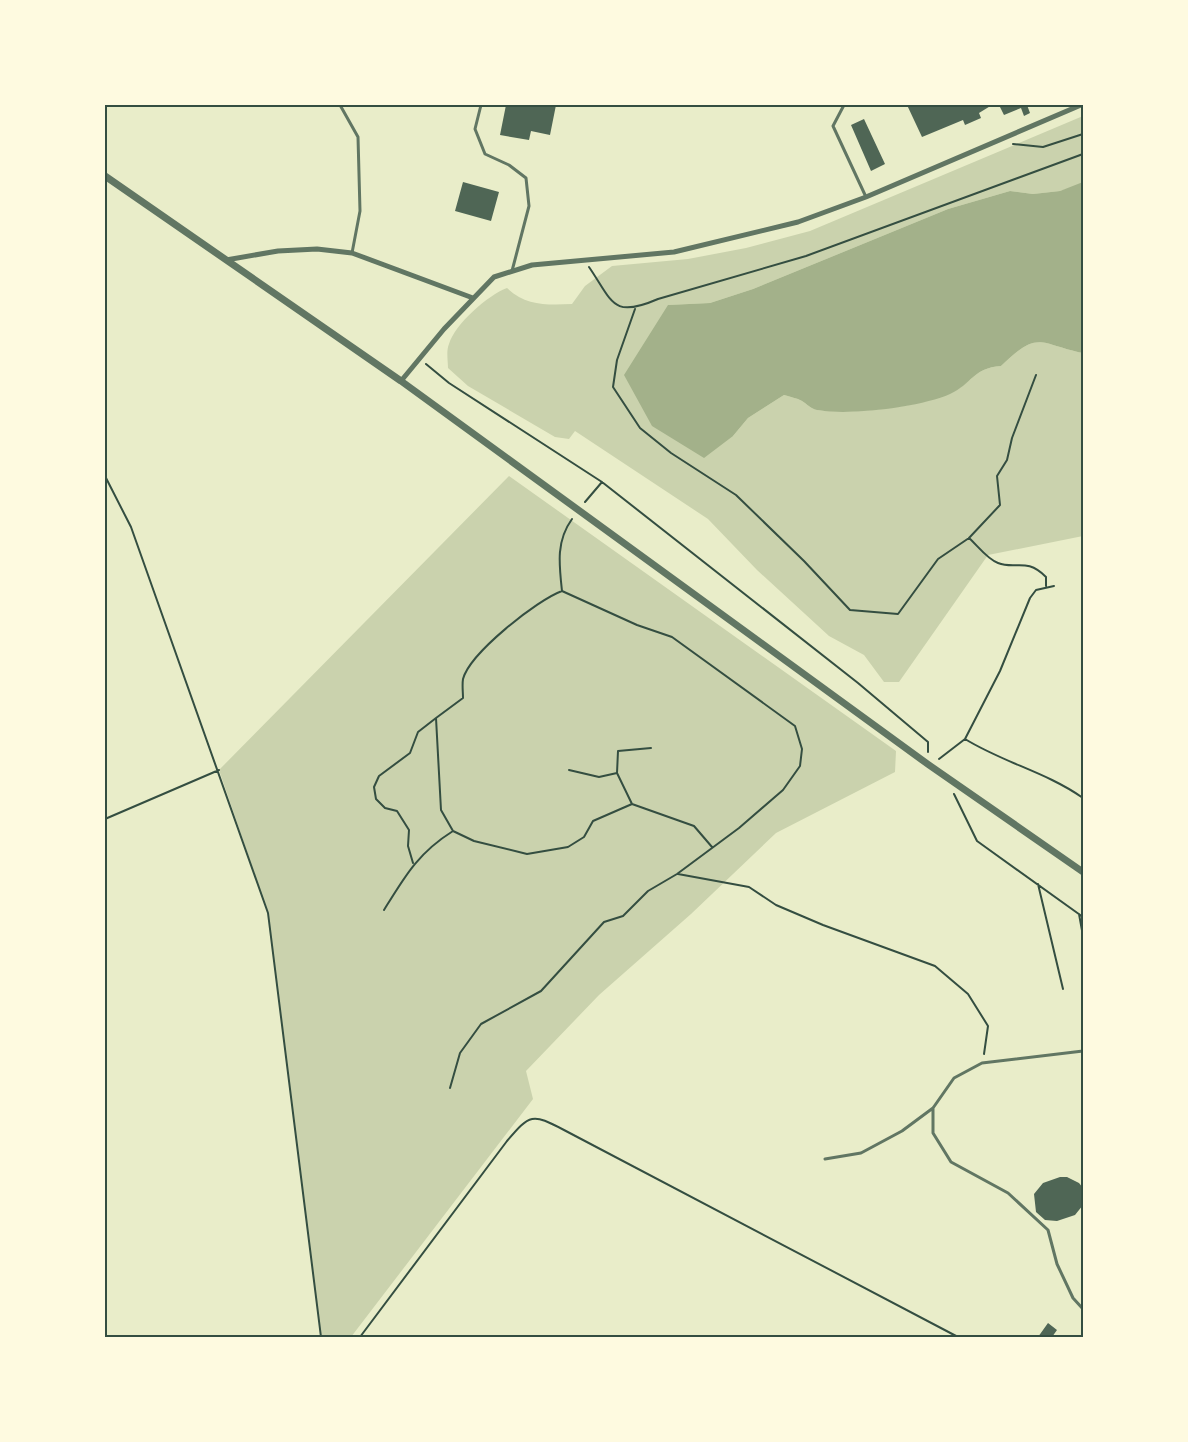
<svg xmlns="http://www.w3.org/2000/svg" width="1188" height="1442" viewBox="0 0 1188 1442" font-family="'Exo 2',sans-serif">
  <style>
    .green { fill: #cad2ad }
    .water { fill: #a3b18a }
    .building { fill: #4f6655 }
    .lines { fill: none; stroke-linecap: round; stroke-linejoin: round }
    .path { stroke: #344e41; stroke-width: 2 }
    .service { stroke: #617663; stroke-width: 3 }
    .minor { stroke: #617663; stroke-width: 5 }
    .tertiary { stroke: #617663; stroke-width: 7 }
    .neatline { fill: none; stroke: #344e41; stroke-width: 2 }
  </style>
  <rect width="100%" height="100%" fill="#e9edc9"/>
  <path class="green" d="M1083 116 1081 185 1060 191 1033 194 1010 191 948 209 753 289 710 303 668 305 733 436 748 418 784 395C790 397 797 398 802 401 807 404 811 409 817 410 850 415 920 407 950 393 972 384 973 368 1001 366 1039 329 1039 344 1083 353V536L988 555 899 682H884L864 655 829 636 757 570 708 519 575 431 569 439 555 437 468 386 448 368C448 361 446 351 449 344 455 324 488 295 507 288 526 306 547 305 572 304L585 286 612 266 688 259 746 248 810 231Z
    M509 476 896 751 895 772 776 833 691 914 599 995 526 1071 533 1099 351 1337H321L268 913 219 770Z"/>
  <path class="water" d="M1083 182V353C1039 344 1039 329 1001 366 973 368 972 384 950 394 921 407 849 416 817 410 811 409 807 404 802 401 797 398 790 397 784 395L748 418 733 436 704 458 652 426 624 375 668 305 710 303 753 289 948 209 1010 191 1033 194 1060 191Z"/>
  <path class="building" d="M506 105H556L550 135 531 131 529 140 500 135Z
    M907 105H992L979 113 981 118 965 125 963 120 922 137Z
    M999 105H1027L1030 113 1024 116 1021 108 1004 115Z
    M864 119 885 164 871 171 851 125Z
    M463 182 499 192 491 221 455 211Z
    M1060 1177H1067L1079 1183 1083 1188V1205L1075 1215 1057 1221 1045 1220 1036 1212 1034 1194 1043 1183Z
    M1048 1323 1057 1330 1052 1337H1038Z"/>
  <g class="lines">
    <path class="path" d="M1013 144 1043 147 1083 134
      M589 267C613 302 612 319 658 299L806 256 1083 154
      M635 309 617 360 613 387 640 428 671 453 736 495 804 561 850 610 898 614 938 559 969 538 1000 505 997 476 1007 460 1012 438 1036 375
      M426 364 449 383 602 482 858 683 928 742V752
      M105 476 131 527 268 913 321 1337
      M585 502 602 482
      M969 538C977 545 987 559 998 563 1016 570 1026 557 1046 577V586
      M562 591C537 600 470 653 463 679 462 685 463 692 463 698L436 718 441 810 453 831 474 841 527 854 568 847 584 837 593 821 632 804 694 826 712 847
      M965 739C1004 763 1046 772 1083 798
      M939 759 965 739 1000 671 1030 598 1036 590 1054 586
      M569 770 599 777 617 773
      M954 794 977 841 1083 917
      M632 804 617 773 618 751 651 748
      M105 819 219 770
      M413 863 408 846 409 830 397 811 385 808 376 799 374 787 379 776 410 753 418 732 436 718
      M678 874 749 887 776 905 823 925 935 966 968 994 988 1026 984 1054
      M1038 884 1063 989
      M384 910C405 876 418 853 453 831
      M1079 914 1083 936
      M450 1088 460 1053 481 1024 541 991 604 922 623 916 648 891 677 874 739 828 783 790 800 766 802 749 795 726 672 637 637 625 562 591C559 564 556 541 572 519
      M360 1337 507 1141C530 1114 532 1113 564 1130L958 1337"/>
    <path class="service" d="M340 105 358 137 360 211 352 253
      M481 105 475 129 485 154 509 165 526 178 529 206 512 271
      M844 105 833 126 866 197
      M933 1108V1133L951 1162 1008 1193 1048 1230 1057 1264 1073 1298 1083 1309
      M825 1159 861 1153 902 1131 933 1108 954 1078 982 1063 1083 1051"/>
    <path class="minor" d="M226 260 278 251 317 249 352 253 473 298
      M401 381 444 329 494 277 532 265 674 252 798 222 866 197 1081 105"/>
    <path class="tertiary" d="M105 176 401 381 929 765 1083 872"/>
  </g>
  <rect width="1188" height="1442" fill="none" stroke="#fefae0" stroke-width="213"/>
  <rect x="106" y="106" width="976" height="1230" class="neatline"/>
</svg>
